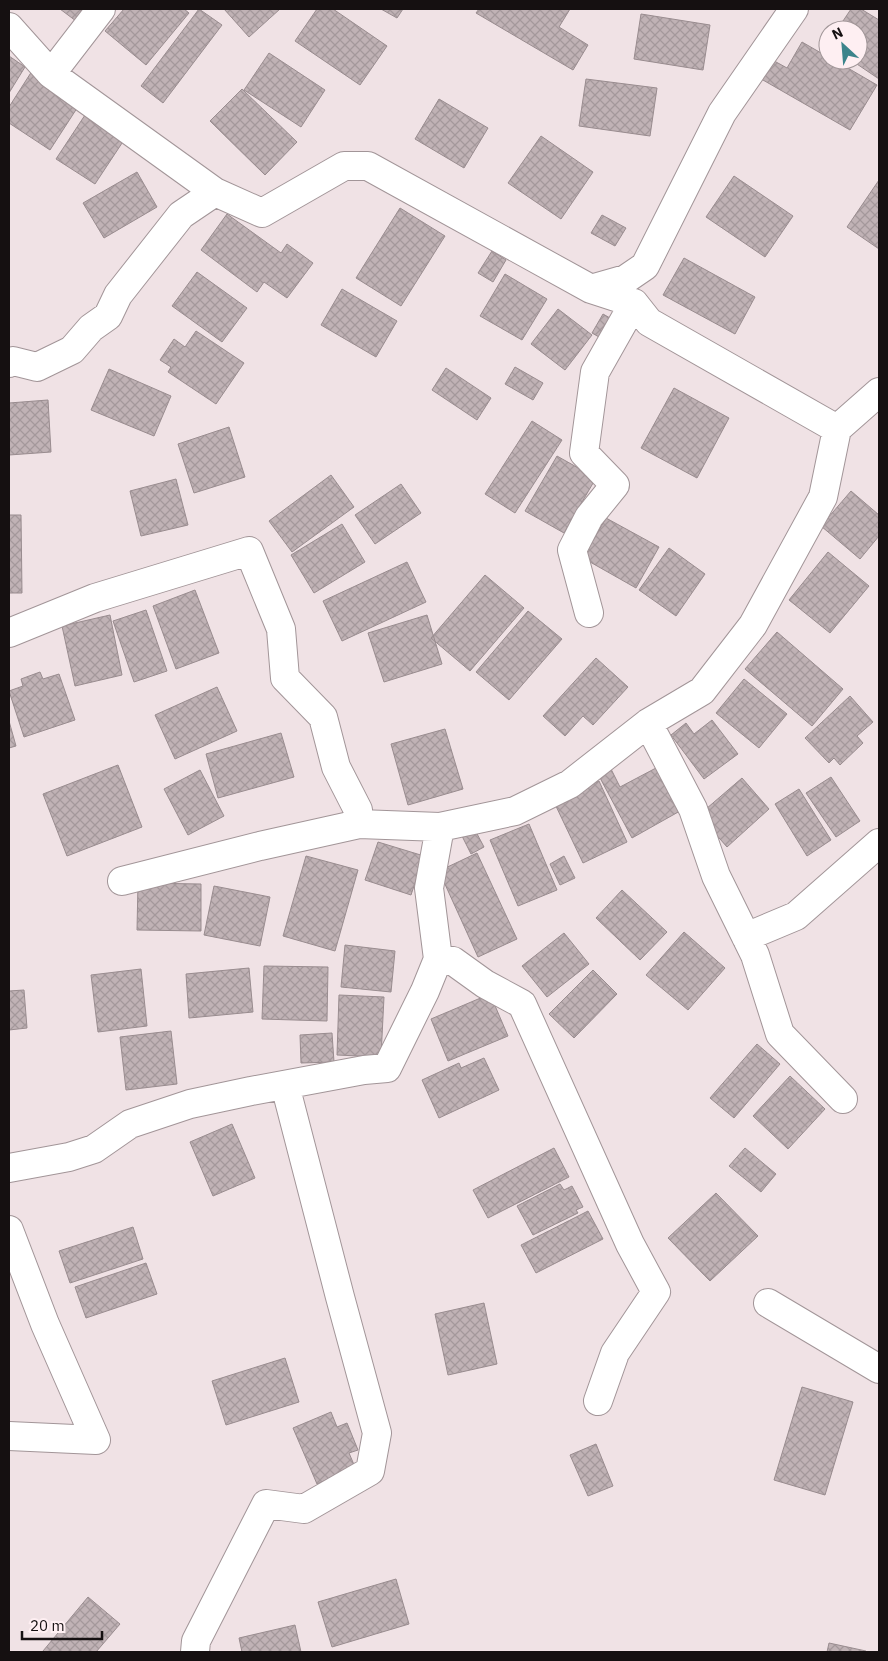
<svg xmlns="http://www.w3.org/2000/svg" width="888" height="1661" viewBox="0 0 888 1661" font-family="'IBM Plex Sans',sans-serif">
  <style>
    .building { fill: url(#building-cross-hatch); stroke: #998c8f }
    .lines { fill: none; stroke-linecap: round; stroke-linejoin: round }
    .minor-casing { stroke: #a29598; stroke-width: 30 }
    .minor { stroke: #fff; stroke-width: 28 }
  </style>
  <defs>
    <pattern id="building-cross-hatch" width="8" height="8" patternUnits="userSpaceOnUse" patternTransform="scale(1.25)"><rect width="8" height="8" fill="#c0b2b5"/><path d="M0 0l8 8M0 8l8-8" fill="none" stroke="#a4989b"/></pattern>
  </defs>
  <rect width="100%" height="100%" fill="#f0e2e5"/>
  <path class="building" d="M60 9H97L84 27Z
    M124 9H184L189 13 146 65 105 31Z
    M199 9 222 25 163 103 141 86Z
    M224 9H280L249 37Z
    M317 9H333L387 46 360 85 295 41Z
    M381 9H403L397 18Z
    M479 9H570L559 27 588 45 573 70 476 13Z
    M851 9H861L879 20V79L851 60H858V30H837Z
    M641 14 710 25 703 70 634 59Z
    M802 42 828 57V60H834L877 85 850 130 756 76 767 57 787 68Z
    M269 53 325 90 301 127 244 90Z
    M9 56 25 67 9 93Z
    M32 71 81 102 50 150 9 123V107Z
    M586 79 657 88 650 136 579 126Z
    M242 89 297 142 265 175 210 121Z
    M439 99 488 128 464 168 415 139Z
    M89 109 128 134 95 184 56 159Z
    M541 136 593 172 561 219 508 183Z
    M137 172 157 207 104 238 83 203Z
    M734 176 793 216 765 257 706 217Z
    M879 180V249L847 227Z
    M400 208 445 236 401 306 356 278Z
    M227 214 281 253 287 244 313 263 287 298 264 282 257 292 201 250Z
    M602 215 626 228 615 246 591 233Z
    M492 251 506 260 493 282 478 273Z
    M684 258 755 297 735 334 663 295Z
    M197 272 247 308 222 342 172 306Z
    M505 274 547 299 522 340 480 316Z
    M342 289 397 321 376 357 321 325Z
    M558 309 592 335 565 370 531 344Z
    M603 314 617 322 606 341 592 333Z
    M196 331 244 363 216 404 168 372 171 367 160 360 174 339 185 347Z
    M515 367 543 383 533 400 505 384Z
    M446 368 491 398 477 420 432 390Z
    M109 369 171 396 154 436 91 410Z
    M674 388 729 418 697 478 641 448Z
    M48 400 51 452 9 455V403Z
    M532 421 562 440 515 513 485 494Z
    M229 427 245 477 194 493 178 444Z
    M557 456 596 478 564 533 525 511Z
    M331 475 354 507 292 552 269 521Z
    M176 479 188 525 141 536 130 491Z
    M401 484 421 513 375 544 355 515Z
    M851 491 879 515V536L860 559 821 526Z
    M9 515H21L22 593H9Z
    M606 518 659 547 636 588 583 558Z
    M342 524 365 562 314 593 291 555Z
    M669 548 705 574 676 616 639 590Z
    M828 552 869 586 830 633 789 600Z
    M407 562 426 602 342 641 323 601Z
    M485 575 524 608 470 671 431 638Z
    M195 590 219 653 176 669 153 606Z
    M146 610 167 671 134 682 113 621Z
    M528 611 562 639 509 700 476 672Z
    M110 615 122 675 75 686 62 626Z
    M427 615 442 664 384 682 368 633Z
    M777 632 843 689 812 726 745 669Z
    M596 658 628 687 593 725 583 716 565 736 543 716Z
    M40 672 43 679 59 674 75 720 24 737 9 691 23 686 21 679Z
    M744 679 787 714 759 748 716 713Z
    M217 687 237 731 175 759 155 715Z
    M850 696 873 722 857 736 863 743 840 765 834 758 829 763 805 738Z
    M712 720 738 754 704 779 671 735 686 723 694 734Z
    M9 721 16 746 9 748Z
    M445 729 463 789 408 805 391 744Z
    M281 733 294 777 218 798 206 754Z
    M118 765 142 827 67 856 43 794Z
    M656 768 680 811 632 838 599 776 611 769 620 787Z
    M200 770 224 816 188 835 164 789Z
    M831 777 860 821 836 837 806 793Z
    M742 778 769 809 727 847 699 815Z
    M599 781 627 842 583 863 554 802Z
    M799 789 831 840 807 856 775 804Z
    M529 824 557 890 518 906 490 840Z
    M475 830 484 847 471 854 462 836Z
    M378 842 424 856 411 895 365 880Z
    M477 853 517 939 478 957 439 871Z
    M306 856 358 870 335 951 283 936Z
    M564 856 575 878 560 885 550 864Z
    M138 883 201 884V931L137 930Z
    M214 886 270 897 260 946 204 935Z
    M622 890 667 932 640 960 596 918Z
    M684 932 725 968 688 1010 646 975Z
    M564 933 589 964 547 997 522 966Z
    M345 945 395 951 391 992 341 987Z
    M264 966 328 967 327 1021 262 1019Z
    M249 968 253 1012 189 1018 186 974Z
    M141 969 147 1026 98 1032 91 975Z
    M593 970 617 994 574 1038 549 1014Z
    M24 990 27 1028 9 1030V991Z
    M490 994 508 1036 448 1061 431 1019Z
    M339 995 384 997 381 1057 337 1055Z
    M171 1031 177 1084 126 1090 120 1037Z
    M332 1033 334 1062 301 1063 300 1035Z
    M757 1044 780 1064 734 1118 710 1098Z
    M484 1058 499 1090 439 1118 422 1080 459 1063 461 1068Z
    M790 1076 825 1109 788 1149 753 1116Z
    M232 1124 255 1178 213 1196 190 1142Z
    M554 1148 569 1177 488 1218 473 1190Z
    M745 1148 776 1174 761 1192 729 1166Z
    M560 1184 564 1190 572 1186 583 1207 576 1210 578 1213 533 1235 517 1206Z
    M716 1193 758 1236 710 1281 668 1238Z
    M588 1211 603 1239 536 1273 521 1245Z
    M133 1227 143 1259 70 1283 59 1251Z
    M146 1263 157 1294 86 1318 75 1287Z
    M484 1303 497 1364 448 1375 435 1314Z
    M285 1358 299 1402 226 1425 212 1381Z
    M802 1387 853 1402 825 1495 774 1480Z
    M331 1412 337 1427 347 1423 358 1450 349 1453 355 1467 317 1484 293 1428Z
    M596 1444 613 1486 588 1496 570 1455Z
    M396 1579 409 1624 332 1647 318 1602Z
    M88 1597 120 1624 96 1652H44L43 1651Z
    M295 1625 301 1652H242L239 1638Z
    M829 1643 866 1651V1652H827Z"/>
  <g class="lines">
    <g class="minor-casing">
      <path id="minor" d="M9 27 51 74 215 192 262 213 344 166H368L591 289 634 303 649 322 837 429
        M51 74 101 9
        M591 289 626 279 645 266 722 113 794 9
        M9 363 13 361 37 367 72 350 91 328 108 316 118 295 181 215 215 192
        M589 613 572 550 589 517 615 485 584 453 595 372 634 303
        M9 633 95 598 249 551 281 629 285 678 323 717 336 767 358 810 359 824
        M648 723 693 809 716 876 755 955 780 1034 843 1099
        M122 881 260 846 359 824 440 827 515 811 570 784 648 723 702 691 753 625 823 497 837 429 879 392
        M746 937 796 916 879 843
        M438 959 453 961 485 984 522 1004 630 1244 656 1292 615 1353 598 1401
        M9 1168 69 1157 94 1149 130 1124 190 1104 251 1091 364 1070 387 1068 425 991 438 959 429 888 440 827
        M9 1230 45 1324 96 1440 9 1436
        M768 1303 879 1369
        M195 1652 196 1641 266 1504 304 1509 370 1471 377 1433 340 1297 285 1085"/>
    </g>
    <use href="#minor" class="minor"/>
  </g>
  <rect width="888" height="1661" fill="none" stroke="#151011" stroke-width="20"/>
  <g transform="translate(843 45) rotate(334)"><circle r="24" fill="#feeff2" stroke="#a19698"/>
  <path d="M0-4L9 19L0 12L-9 19Z" fill="#3c848b"/>
  <text y="-8" font-size="14" font-weight="bold" text-anchor="middle" fill="#151011">N</text>
  </g>
  <path d="M22 1631v8h80v-8" fill="none" stroke="#151011" stroke-width="2.5"/>
  <text x="30" y="1631" font-size="15" fill="#151011" stroke="#feeff2" stroke-width="4" paint-order="stroke">20 m</text>
</svg>
